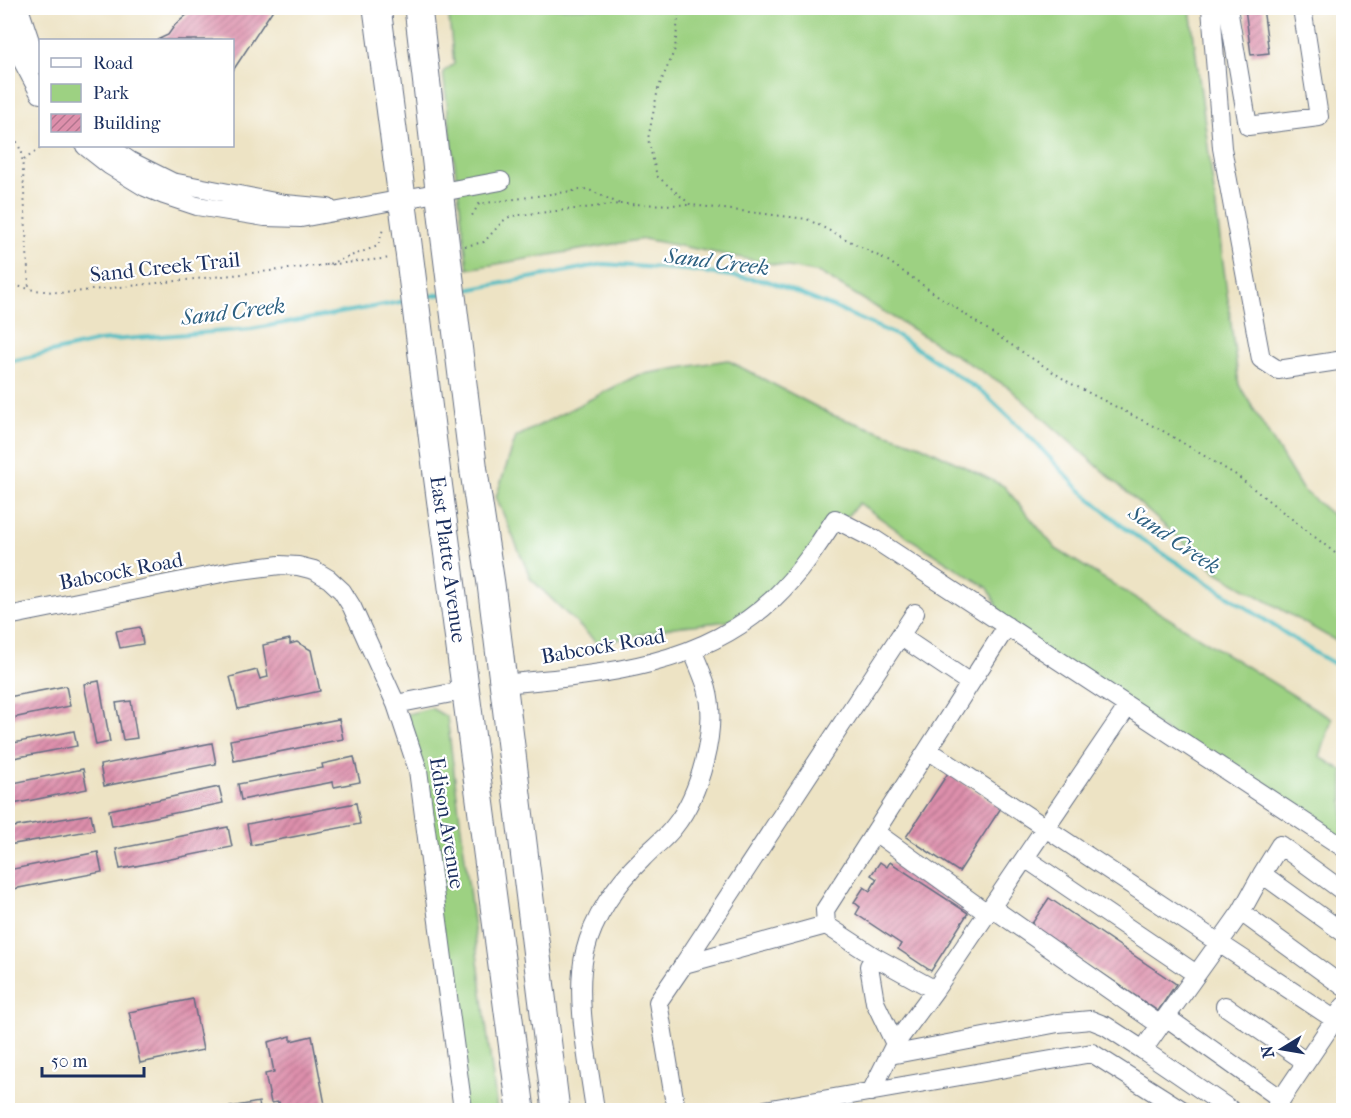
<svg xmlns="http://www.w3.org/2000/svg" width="1351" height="1118" viewBox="0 0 1351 1118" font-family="'IM FELL French Canon',serif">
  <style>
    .green { fill: #9dd182; stroke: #5c8070; stroke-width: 1.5 }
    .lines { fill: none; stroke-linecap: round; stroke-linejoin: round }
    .stream { stroke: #4cbbc2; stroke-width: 4 }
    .building { fill: url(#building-hatch) }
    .minor-casing { stroke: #646e82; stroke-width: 20 }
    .highway-casing { stroke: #646e82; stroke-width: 29 }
    .path { stroke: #646e82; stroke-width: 2; stroke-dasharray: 1.5 4.5; stroke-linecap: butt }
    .minor { stroke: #fff; stroke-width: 18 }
    .highway { stroke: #fff; stroke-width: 27 }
    .highway-bridge-casing { stroke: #646e82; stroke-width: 29; stroke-linecap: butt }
    .highway-bridge { stroke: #fff; stroke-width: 27 }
    .labels { text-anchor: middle; stroke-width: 4.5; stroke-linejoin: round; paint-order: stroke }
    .street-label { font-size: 21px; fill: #1b2f5e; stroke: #fff }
    .water-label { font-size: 22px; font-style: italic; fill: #2c6081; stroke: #fff }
  </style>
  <defs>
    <pattern id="building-hatch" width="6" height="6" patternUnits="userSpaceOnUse" patternTransform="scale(1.5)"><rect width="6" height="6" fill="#dd8fab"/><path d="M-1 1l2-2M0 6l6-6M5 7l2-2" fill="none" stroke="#b2758e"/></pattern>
  </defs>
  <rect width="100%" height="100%" fill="#fff"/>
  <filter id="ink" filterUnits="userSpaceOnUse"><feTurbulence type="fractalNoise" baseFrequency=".0167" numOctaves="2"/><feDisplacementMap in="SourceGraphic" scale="12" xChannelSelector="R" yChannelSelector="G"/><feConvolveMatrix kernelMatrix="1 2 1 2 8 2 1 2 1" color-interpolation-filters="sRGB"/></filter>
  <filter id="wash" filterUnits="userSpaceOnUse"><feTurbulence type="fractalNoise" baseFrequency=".008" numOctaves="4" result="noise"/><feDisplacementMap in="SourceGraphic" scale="24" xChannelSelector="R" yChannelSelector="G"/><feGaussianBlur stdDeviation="1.35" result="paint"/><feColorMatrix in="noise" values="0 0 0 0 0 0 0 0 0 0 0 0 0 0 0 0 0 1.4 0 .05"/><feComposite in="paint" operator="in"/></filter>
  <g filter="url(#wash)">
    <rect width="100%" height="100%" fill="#ede3c4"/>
    <path class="green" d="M448 8H1190L1239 385 1302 489 1343 524V645L1218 573 1008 387 820 273 644 239 468 269 443 72 454 64Z
      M727 360 832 415 920 445 1004 486 1056 549 1332 719 1320 757 1343 771V848L1007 626 988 588 904 535 859 503 811 556 748 619 674 627 598 644 531 579 496 497 516 437 638 375Z
      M431 708 447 717 497 1110H464L407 714Z"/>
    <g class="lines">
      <path class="stream" d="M461 291 604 264 687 270 768 281 833 307 898 336 985 394 1033 440 1078 488 1127 530 1317 654 1344 669
        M425 297 442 294
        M8 362 99 341 251 329 406 301"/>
    </g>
    <g id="blocks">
      <path class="building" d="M195 8H274L232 72V40H157L168 35 175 25Z
        M1245 8H1263L1269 53 1251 55Z
        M140 627 143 644 120 648 116 631Z
        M290 639V644L297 642 311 650 320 691 238 709 230 677 257 670 260 679 268 677 263 645Z
        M99 681 110 742 96 745 84 684Z
        M66 686 70 706 8 719V697Z
        M131 701 137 738 123 740 116 703Z
        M339 719 343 739 234 761 230 740Z
        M74 731 77 746 8 759V744Z
        M212 743 216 764 104 786 100 765Z
        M354 757 360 782 334 787 333 782 241 800 238 784 323 768 322 764Z
        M83 769 87 789 8 805V784Z
        M948 773 1001 808 959 872 906 837Z
        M219 787 223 803 112 826 109 810Z
        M356 803 360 824 251 845 247 824Z
        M91 814 94 830 8 845V828Z
        M228 827 232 847 120 869 116 849Z
        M98 852 102 872 8 890V870Z
        M880 862 887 867 890 862 968 913 931 971 898 949 901 944 856 914 860 907 854 902 864 887 870 891 877 879 871 875Z
        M1049 898 1176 984 1158 1011 1031 925Z
        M193 999 203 1050 140 1063 129 1012Z
        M291 1036V1041L312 1036 326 1110H281L279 1102 271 1103 265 1074 274 1072 268 1042Z
        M259 1102 260 1110H219V1109Z"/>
    </g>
  </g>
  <g filter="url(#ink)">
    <use href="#blocks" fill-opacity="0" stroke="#646e82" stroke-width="1.5"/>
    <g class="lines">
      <g class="minor-casing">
        <path id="minor" d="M19 8 32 47 40 64
          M1211 8 1222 148 1261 359 1278 370 1344 360
          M1228 8 1248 126 1319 117 1302 8
          M8 22 23 62 40 94
          M85 146 109 165 145 187 164 195 197 206 265 217 301 218 501 181
          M108 146 130 161 172 182 285 204 328 208
          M8 616 232 571 280 565 298 566 314 570 329 579 342 591 352 607 396 704 418 770 463 1110
          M1007 626 825 910 826 925 875 957 935 990 1128 706
          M900 636 970 683
          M502 684C598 675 701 668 774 598 799 574 817 547 835 519L874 539 1344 848
          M396 704 467 690
          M928 750 1219 943 1166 1017
          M875 832 987 913
          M1025 858 1196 974
          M1344 892 1280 845 1262 874 1344 933
          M991 907 1160 1025
          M1241 912 1262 874
          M826 925 684 964 915 613
          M1225 1006 1306 1062
          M1334 1019 1219 943 1241 912 1344 987
          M895 1044 935 990
          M890 1055 1058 1023 1091 1020 1106 1026 1143 1050
          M871 1092 895 1044 875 1002 869 966 875 957
          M595 1110C589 1065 574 996 585 952 593 918 617 883 642 859 652 848 665 839 674 827 700 795 718 729 707 688 703 675 697 662 692 650
          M676 1110 658 1002 684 964
          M765 1110 1092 1053 1182 1110
          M1231 1110 1143 1050 1166 1017 1281 1099
          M1274 1110 1344 1006"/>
      </g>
      <g class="highway-casing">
        <g id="highway">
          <path d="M377 8 407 236"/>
          <path d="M418 8 444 232"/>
          <path d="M474 472 491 584 556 1110"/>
          <path id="s1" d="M437 474 521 1110"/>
        </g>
      </g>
      <path class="path" d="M679 8 675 49 658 89 648 139 657 176 691 205 807 219 888 261 976 322 1070 383 1163 431 1236 475 1344 560
        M8 127H10L22 153 29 289
        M24 160 43 146
        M620 204 691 205
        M465 246 484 242 503 221 511 216 620 204 587 189 479 204 470 219
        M326 265 391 258
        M8 284 34 290 64 293 326 265 378 246 383 229"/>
      <use href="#minor" class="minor"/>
      <use href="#highway" class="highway"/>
      <g class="highway-bridge-casing">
        <path id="highway-bridge" d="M444 232 474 472
          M407 236 437 474"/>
      </g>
      <use href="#highway-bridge" class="highway-bridge"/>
    </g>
  </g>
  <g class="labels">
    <g class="street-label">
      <text transform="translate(165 267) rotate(-6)" y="7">Sand Creek Trail</text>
      <text dy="7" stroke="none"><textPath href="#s1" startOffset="86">East Platte Avenue</textPath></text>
      <text transform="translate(121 571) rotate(-11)" y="7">Babcock Road</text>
      <text transform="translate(603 646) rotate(-10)" y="7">Babcock Road</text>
      <text transform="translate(447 823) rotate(81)" y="7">Edison Avenue</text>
    </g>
    <g class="water-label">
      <text transform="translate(717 261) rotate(7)" y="8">Sand Creek</text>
      <text transform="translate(233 311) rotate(-7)" y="8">Sand Creek</text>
      <text transform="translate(1175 539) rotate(34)" y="8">Sand Creek</text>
    </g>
  </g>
  <rect width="1351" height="1118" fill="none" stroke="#fff" stroke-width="30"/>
  <rect x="39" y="39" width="195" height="108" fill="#ffffff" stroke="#a4acbf" stroke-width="1.5"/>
  <rect x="51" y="58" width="30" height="9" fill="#ffffff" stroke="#a4acbf" stroke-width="1.5"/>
  <text x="93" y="69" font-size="18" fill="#1b2f5e">Road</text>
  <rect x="51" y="84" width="30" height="18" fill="#9dd182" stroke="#a4acbf" stroke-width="1.5"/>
  <text x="93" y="99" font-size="18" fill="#1b2f5e">Park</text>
  <rect x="51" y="114" width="30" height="18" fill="url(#building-hatch)" stroke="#a4acbf" stroke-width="1.5"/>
  <text x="93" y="129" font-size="18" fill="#1b2f5e">Building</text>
  <g transform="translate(1282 1049) rotate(259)" stroke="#ffffff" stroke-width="4.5" paint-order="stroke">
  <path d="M0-4.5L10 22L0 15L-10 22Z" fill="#1b2f5e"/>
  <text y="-9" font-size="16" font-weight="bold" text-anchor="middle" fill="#1b2f5e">N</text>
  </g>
  <path d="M42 1067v9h102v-9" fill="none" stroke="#1b2f5e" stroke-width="3"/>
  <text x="51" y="1067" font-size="18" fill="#1b2f5e" stroke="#ffffff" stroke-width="4.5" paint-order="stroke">50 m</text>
</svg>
